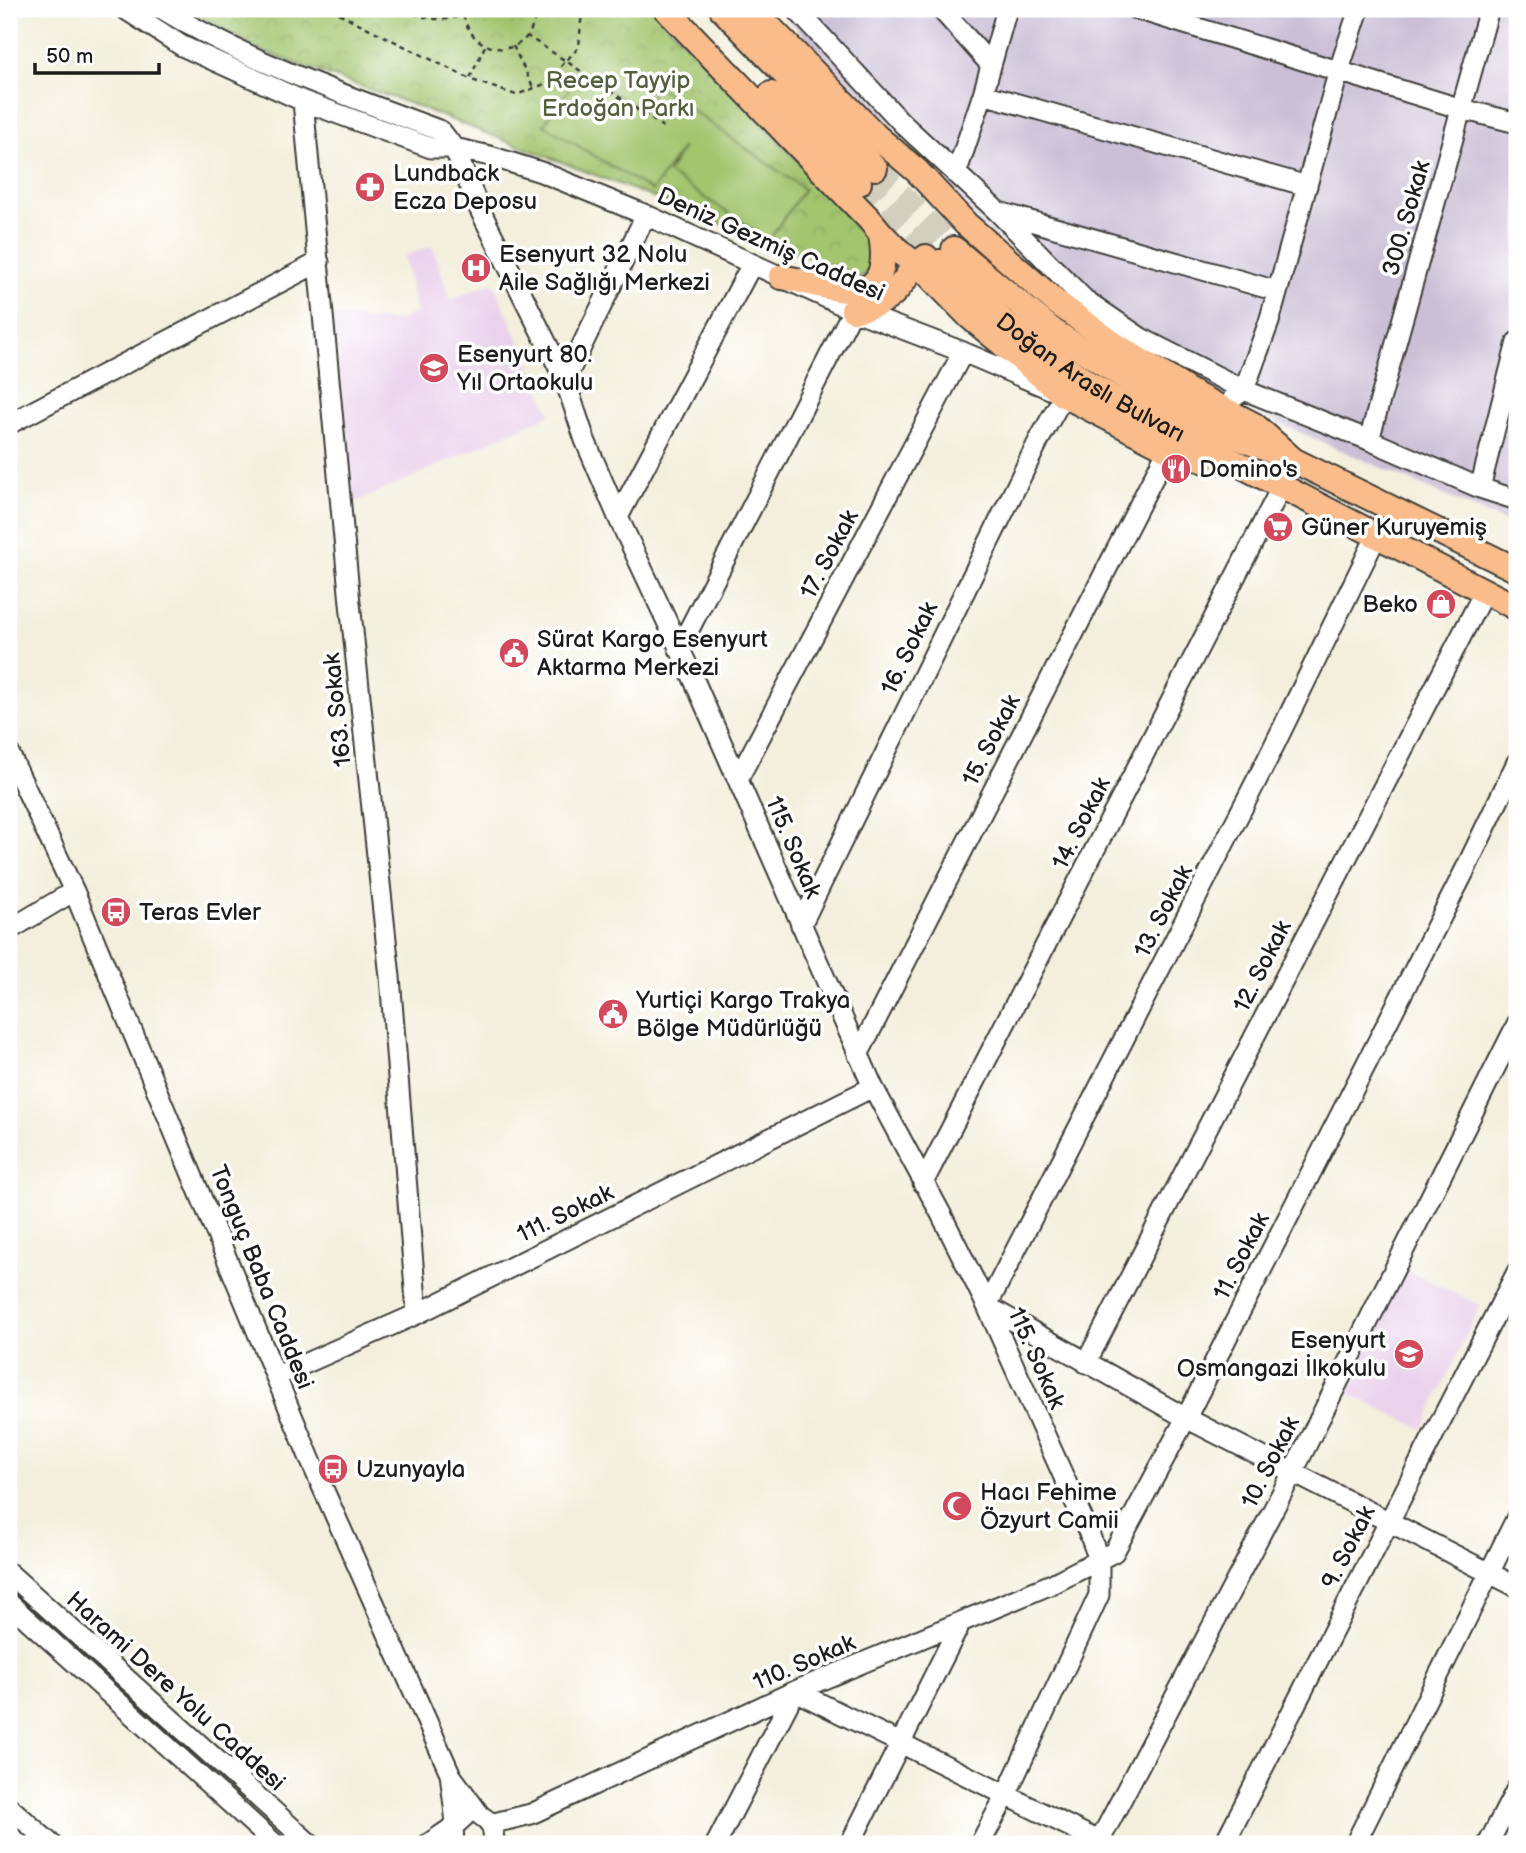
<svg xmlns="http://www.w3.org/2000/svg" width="1526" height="1853" viewBox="0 0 1526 1853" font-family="'Balsamiq Sans',sans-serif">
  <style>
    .built { fill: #ead1ec }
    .industrial { fill: #cabfd6 }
    .park { fill: url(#park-crowns); stroke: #607045; stroke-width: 2 }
    .garden { fill: #a3c56e; stroke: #607045; stroke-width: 2 }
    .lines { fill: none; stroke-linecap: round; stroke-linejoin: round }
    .major-tunnel { stroke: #d3cfbf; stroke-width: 24; stroke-dasharray: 24 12; stroke-linecap: butt }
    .minor-casing { stroke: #3c3c39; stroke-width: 23 }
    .major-casing { stroke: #3c3c39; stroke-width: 28 }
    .path { stroke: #3c3c39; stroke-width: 2.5; stroke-dasharray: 5 5; stroke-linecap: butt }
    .minor { stroke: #fff; stroke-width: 19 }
    .major { stroke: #fabc8b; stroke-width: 24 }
    .labels { text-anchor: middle; stroke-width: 7; stroke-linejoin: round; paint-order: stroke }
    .park-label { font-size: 24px; fill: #52603d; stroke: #fff }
    .poi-label { font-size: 24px; fill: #1c1c1c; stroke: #fff; text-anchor: start }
    .street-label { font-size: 24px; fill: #1c1c1c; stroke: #fff }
  </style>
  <defs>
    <pattern id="park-crowns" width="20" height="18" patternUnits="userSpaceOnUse" patternTransform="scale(1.75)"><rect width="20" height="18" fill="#a3c56e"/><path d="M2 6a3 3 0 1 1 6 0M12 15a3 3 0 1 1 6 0" fill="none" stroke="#8ca95f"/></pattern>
  </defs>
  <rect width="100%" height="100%" fill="#fff"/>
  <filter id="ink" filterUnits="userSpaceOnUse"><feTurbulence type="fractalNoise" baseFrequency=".0143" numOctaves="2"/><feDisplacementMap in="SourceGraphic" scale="14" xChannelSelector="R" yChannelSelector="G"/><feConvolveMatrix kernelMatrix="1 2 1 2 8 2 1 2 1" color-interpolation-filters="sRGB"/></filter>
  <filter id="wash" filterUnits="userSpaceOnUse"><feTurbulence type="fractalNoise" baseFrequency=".00686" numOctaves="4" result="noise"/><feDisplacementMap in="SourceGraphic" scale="28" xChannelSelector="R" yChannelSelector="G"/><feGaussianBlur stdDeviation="1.57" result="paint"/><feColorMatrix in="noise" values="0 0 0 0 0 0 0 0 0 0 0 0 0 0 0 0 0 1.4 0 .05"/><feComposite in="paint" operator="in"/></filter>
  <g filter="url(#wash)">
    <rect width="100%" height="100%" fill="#f3efdc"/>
    <path class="built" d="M432 246 451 300 493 282 551 414 355 503 332 317 399 321 417 312 404 256Z
      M1403 1269 1480 1305 1423 1429 1343 1391Z"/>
    <path class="industrial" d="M778 9H1517V527L1214 395 1119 342 976 221 932 166Z"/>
    <path class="park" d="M187 9H653L866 232 878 260 862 278 408 103 266 53Z"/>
    <path class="garden" d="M581 72 642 111 657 86 804 189 769 240 668 173 683 147 652 191 544 125Z"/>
  </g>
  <g filter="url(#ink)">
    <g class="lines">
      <path class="major-tunnel" d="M875 168 954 249
        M859 183 908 234 940 262"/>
      <g class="minor-casing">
        <path id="minor" d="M125 9 182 46 303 101 431 148H454L490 156 541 172 646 215 853 310 963 352 1064 395 1039 440 801 925
          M162 9C248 62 346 95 441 131L454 148 479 208 565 380 585 440 618 517 690 671 873 1087 941 1214 987 1306 1089 1533 1099 1560V1595L1006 1795 980 1844
          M796 9 902 123 998 212 1084 299 1141 338 1244 390 1369 440 1480 488 1517 500
          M941 9 990 64
          M1136 9 1462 109 1517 123
          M983 94 1307 186
          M303 101 350 603 390 977 417 1314
          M956 174 983 94 1007 9
          M999 212 1277 291
          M565 380 646 215
          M1233 398 1244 390 1269 322 1339 70 1359 9
          M9 424 319 262
          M1369 440 1489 9
          M1480 488 1517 342
          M618 517 752 264
          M1377 535 1268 758 987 1306 1186 1418 1517 1587
          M679 649 853 310
          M9 753 74 891 313 1466 450 1773 456 1823
          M738 779 963 352
          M9 930 74 891
          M858 1055 1168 449
          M923 1183 1282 486
          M1086 1363 1484 592
          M277 1376 417 1314 873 1087
          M9 1573 310 1844
          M9 1603 275 1844
          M450 1774 480 1815 487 1820 492 1827 494 1839 492 1844
          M9 1807 51 1844
          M490 1824 531 1814 795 1691 1054 1583 1114 1552 1186 1418 1464 872 1517 762
          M428 1844 453 1827
          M454 1844 453 1827 465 1816
          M716 1844 795 1691 1105 1844
          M850 1844 961 1622
          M1098 1844 1293 1472 1517 1024
          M1224 1844 1517 1272
          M1355 1844 1517 1517
          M1488 1844 1517 1788"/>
      </g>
      <g class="major-casing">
        <g id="major">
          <path d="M666 9 870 220C883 237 897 251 915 264"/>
          <path d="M722 9 875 168"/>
          <path d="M752 9 877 137 917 171 966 224 1056 302 1114 344 1190 392 1254 425 1293 460"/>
          <path d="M771 94 859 183"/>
          <path d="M954 249 1053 331 1154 396 1225 432 1293 460 1517 570"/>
          <path id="s1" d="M940 262 1003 321 1044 352 1088 383 1136 411 1517 608"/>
          <path d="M918 264 970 317 1064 395 1168 449 1212 463"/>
          <path d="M781 277C829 284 895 319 881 234"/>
          <path d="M853 310C887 306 898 292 915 264H918L926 257"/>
        </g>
      </g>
      <path class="path" d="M330 9 472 80 516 95 545 84 566 61 527 36
        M405 9C419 19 456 26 467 9
        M582 9 579 47 566 61 663 127
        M535 10 543 9
        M463 15C475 62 536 59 535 9
        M513 46 534 89
        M470 78 485 46"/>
      <use href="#minor" class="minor"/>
      <use href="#major" class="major"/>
    </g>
  </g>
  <defs>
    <g id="pharmacy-disc" transform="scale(1.575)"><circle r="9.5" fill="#d1495b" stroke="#fff"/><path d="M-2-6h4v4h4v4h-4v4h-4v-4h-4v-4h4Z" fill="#fff"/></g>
    <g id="hospital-disc" transform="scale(1.575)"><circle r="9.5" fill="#d1495b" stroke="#fff"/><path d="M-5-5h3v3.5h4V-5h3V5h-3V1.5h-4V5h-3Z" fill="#fff"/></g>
    <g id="school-disc" transform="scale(1.575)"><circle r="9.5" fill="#d1495b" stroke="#fff"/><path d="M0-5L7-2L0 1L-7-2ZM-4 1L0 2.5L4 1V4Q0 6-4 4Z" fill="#fff"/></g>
    <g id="restaurant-disc" transform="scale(1.575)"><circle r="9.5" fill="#d1495b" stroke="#fff"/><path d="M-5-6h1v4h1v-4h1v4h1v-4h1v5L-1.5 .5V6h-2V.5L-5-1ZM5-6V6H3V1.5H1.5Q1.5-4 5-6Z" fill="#fff"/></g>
    <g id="supermarket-disc" transform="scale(1.575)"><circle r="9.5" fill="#d1495b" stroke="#fff"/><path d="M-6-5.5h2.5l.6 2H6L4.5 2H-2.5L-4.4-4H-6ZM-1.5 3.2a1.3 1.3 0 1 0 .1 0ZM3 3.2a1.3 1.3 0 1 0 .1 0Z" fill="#fff"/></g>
    <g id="shop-disc" transform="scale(1.575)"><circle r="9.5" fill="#d1495b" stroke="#fff"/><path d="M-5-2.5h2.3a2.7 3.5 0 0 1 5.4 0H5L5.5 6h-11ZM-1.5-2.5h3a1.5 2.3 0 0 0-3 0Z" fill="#fff"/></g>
    <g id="civic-disc" transform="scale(1.575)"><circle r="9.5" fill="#d1495b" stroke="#fff"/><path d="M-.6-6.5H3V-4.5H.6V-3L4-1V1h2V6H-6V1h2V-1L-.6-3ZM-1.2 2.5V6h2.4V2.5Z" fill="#fff"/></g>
    <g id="bus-disc" transform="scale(1.575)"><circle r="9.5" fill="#d1495b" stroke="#fff"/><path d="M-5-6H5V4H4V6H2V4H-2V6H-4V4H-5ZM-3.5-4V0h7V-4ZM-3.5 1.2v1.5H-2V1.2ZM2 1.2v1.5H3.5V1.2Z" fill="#fff"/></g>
    <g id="mosque-disc" transform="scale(1.575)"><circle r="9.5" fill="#d1495b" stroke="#fff"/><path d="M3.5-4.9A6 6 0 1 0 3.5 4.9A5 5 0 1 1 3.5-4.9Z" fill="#fff"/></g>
  </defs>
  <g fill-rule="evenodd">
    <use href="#pharmacy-disc" x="370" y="187"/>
    <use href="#hospital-disc" x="476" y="268"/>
    <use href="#school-disc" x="434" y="368"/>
    <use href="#restaurant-disc" x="1176" y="469"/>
    <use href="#supermarket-disc" x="1278" y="527"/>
    <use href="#shop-disc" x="1441" y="604"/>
    <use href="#civic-disc" x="514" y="653"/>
    <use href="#bus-disc" x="116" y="912"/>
    <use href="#civic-disc" x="613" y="1014"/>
    <use href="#school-disc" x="1409" y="1354"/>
    <use href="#bus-disc" x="333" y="1469"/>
    <use href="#mosque-disc" x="957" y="1506"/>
  </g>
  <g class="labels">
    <g class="park-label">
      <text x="618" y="88">Recep Tayyip<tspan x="618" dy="28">Erdoğan Parkı</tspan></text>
    </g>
    <g class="poi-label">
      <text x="393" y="181">Lundback<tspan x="393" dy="28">Ecza Deposu</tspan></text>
      <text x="499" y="262">Esenyurt 32 Nolu<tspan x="499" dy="28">Aile Sağlığı Merkezi</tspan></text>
      <text x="457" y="362">Esenyurt 80.<tspan x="457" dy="28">Yıl Ortaokulu</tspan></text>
      <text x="1199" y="477">Domino's</text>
      <text x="1301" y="535">Güner Kuruyemiş</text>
      <text x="1418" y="612" text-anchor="end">Beko</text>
      <text x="537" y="647">Sürat Kargo Esenyurt<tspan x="537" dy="28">Aktarma Merkezi</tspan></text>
      <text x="139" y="920">Teras Evler</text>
      <text x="636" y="1008">Yurtiçi Kargo Trakya<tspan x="636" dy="28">Bölge Müdürlüğü</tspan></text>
      <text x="1386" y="1348" text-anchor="end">Esenyurt<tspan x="1386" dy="28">Osmangazi İlkokulu</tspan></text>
      <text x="356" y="1477">Uzunyayla</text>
      <text x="980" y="1500">Hacı Fehime<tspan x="980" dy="28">Özyurt Camii</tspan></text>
    </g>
    <g class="street-label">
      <text transform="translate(1406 218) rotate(-74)" y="8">300. Sokak</text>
      <text transform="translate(771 244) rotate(24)" y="8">Deniz Gezmiş Caddesi</text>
      <text dy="8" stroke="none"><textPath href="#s1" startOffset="191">Doğan Araslı Bulvarı</textPath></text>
      <text transform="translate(829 554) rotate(-62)" y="8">17. Sokak</text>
      <text transform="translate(909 648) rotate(-64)" y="8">16. Sokak</text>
      <text transform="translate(337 710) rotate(-96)" y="8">163. Sokak</text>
      <text transform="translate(991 740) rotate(-63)" y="8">15. Sokak</text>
      <text transform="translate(1081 823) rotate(-63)" y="8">14. Sokak</text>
      <text transform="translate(794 847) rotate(67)" y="8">115. Sokak</text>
      <text transform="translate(1163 911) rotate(-63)" y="8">13. Sokak</text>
      <text transform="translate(1262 966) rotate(-63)" y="8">12. Sokak</text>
      <text transform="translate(565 1213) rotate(-26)" y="8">111. Sokak</text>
      <text transform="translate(1241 1256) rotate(-63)" y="8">11. Sokak</text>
      <text transform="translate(262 1277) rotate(68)" y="8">Tonguç Baba Caddesi</text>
      <text transform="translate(1037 1358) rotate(66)" y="8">115. Sokak</text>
      <text transform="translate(1270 1462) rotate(-63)" y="8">10. Sokak</text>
      <text transform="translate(1348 1547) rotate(-63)" y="8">9. Sokak</text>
      <text transform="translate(804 1662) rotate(-23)" y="8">110. Sokak</text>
      <text transform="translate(176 1691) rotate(42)" y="8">Harami Dere Yolu Caddesi</text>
    </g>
  </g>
  <rect width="1526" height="1853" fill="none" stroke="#fff" stroke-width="35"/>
  <path d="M35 63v10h124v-10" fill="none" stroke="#1c1c1c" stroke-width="3.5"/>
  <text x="46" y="63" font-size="21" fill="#1c1c1c" stroke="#ffffff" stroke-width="5" paint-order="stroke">50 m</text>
</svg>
